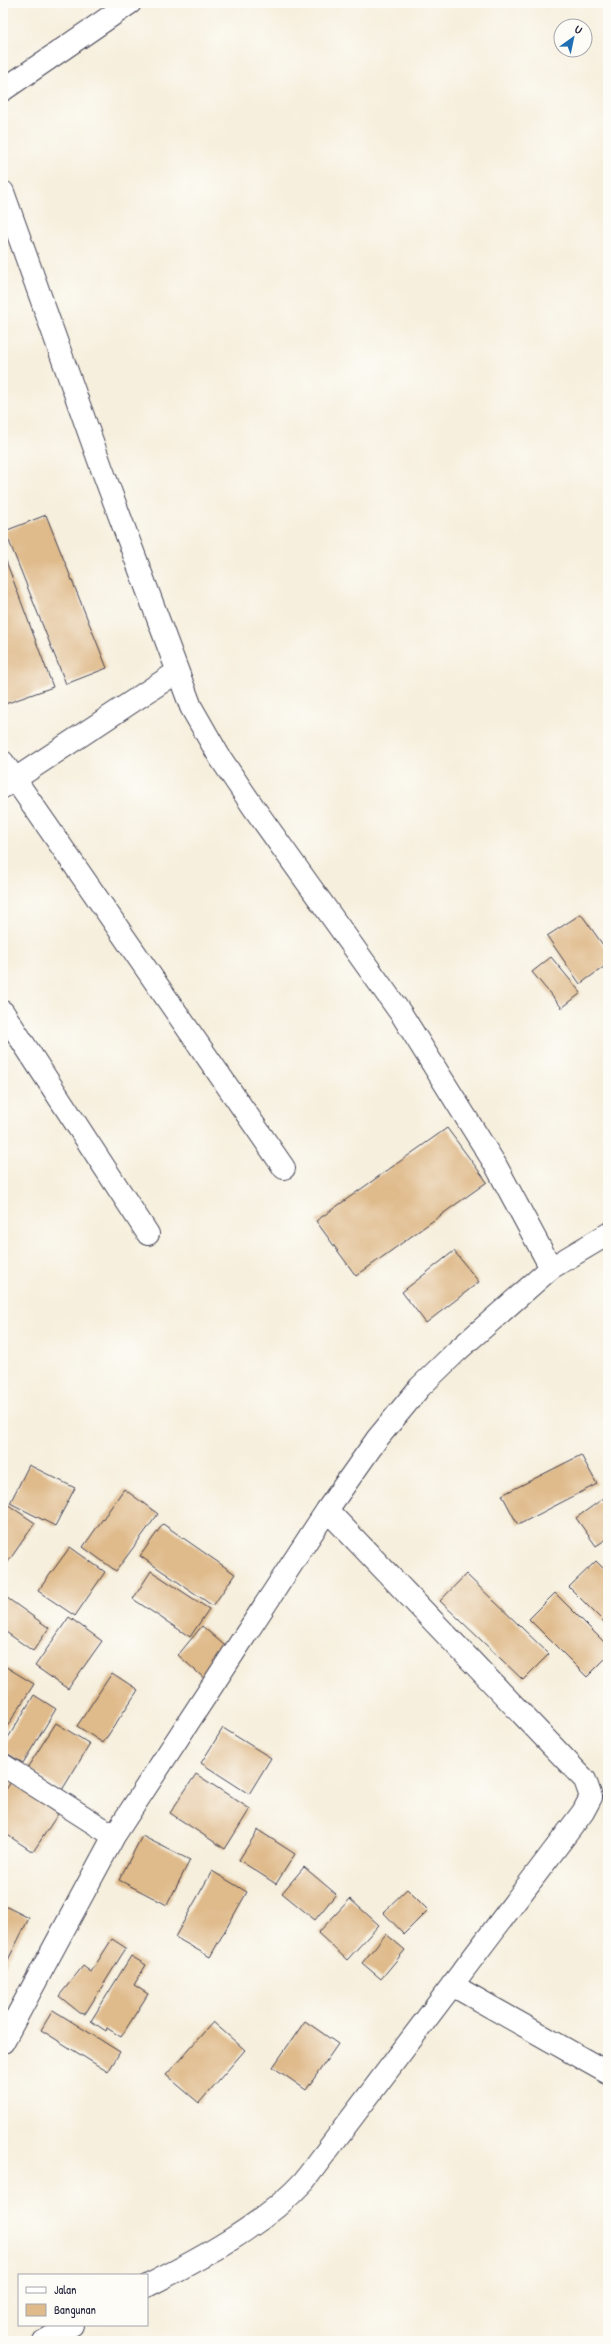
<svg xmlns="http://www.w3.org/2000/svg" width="611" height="2344" viewBox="0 0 611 2344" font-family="'Patrick Hand',sans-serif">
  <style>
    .building { fill: #dfba8a }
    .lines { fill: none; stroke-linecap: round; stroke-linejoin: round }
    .minor-casing { stroke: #424153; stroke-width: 24 }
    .minor { stroke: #fff; stroke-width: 22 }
  </style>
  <rect width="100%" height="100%" fill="#fdfcf7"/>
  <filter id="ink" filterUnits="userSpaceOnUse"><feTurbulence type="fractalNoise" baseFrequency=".025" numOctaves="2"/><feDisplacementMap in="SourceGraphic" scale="8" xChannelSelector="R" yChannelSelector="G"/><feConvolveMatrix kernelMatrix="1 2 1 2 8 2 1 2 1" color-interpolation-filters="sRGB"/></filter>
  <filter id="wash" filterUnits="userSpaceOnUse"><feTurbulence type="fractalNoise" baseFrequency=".012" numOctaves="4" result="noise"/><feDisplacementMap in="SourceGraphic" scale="16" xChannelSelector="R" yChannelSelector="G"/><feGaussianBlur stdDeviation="0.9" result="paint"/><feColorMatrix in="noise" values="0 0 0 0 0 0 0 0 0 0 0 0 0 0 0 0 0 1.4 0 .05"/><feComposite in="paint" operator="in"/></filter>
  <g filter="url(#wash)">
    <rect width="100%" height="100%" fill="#f6efdd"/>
    <g id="blocks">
      <path class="building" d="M46 515 107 668 66 684 5 531Z
        M3 553 53 687 5 704 3 700Z
        M581 914 608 952V964L580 984 547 936Z
        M551 957 581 993 562 1008 532 972Z
        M447 1128 487 1182 356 1276 316 1221Z
        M454 1251 479 1282 426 1323 402 1292Z
        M581 1455 597 1484 518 1525 502 1495Z
        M29 1465 75 1488 55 1526 10 1503Z
        M124 1489 158 1514 116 1571 83 1547Z
        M608 1495V1538L596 1546 576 1518Z
        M4 1502 35 1523 8 1562 3 1558Z
        M163 1524 235 1574 213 1606 140 1556Z
        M70 1547 105 1572 75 1616 38 1591Z
        M596 1561 608 1573V1626L569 1587Z
        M151 1571 209 1609 190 1637 133 1599Z
        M466 1574 549 1654 523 1680 440 1601Z
        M555 1593 608 1646V1656L587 1677 529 1619Z
        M3 1595 49 1628 33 1651 3 1630Z
        M69 1617 102 1641 68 1689 35 1666Z
        M202 1626 231 1651 206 1680 178 1655Z
        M3 1665 34 1684 3 1733Z
        M112 1673 138 1690 103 1743 77 1726Z
        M34 1695 56 1709 23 1763 3 1751V1746Z
        M56 1723 90 1744 62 1790 27 1768Z
        M223 1728 271 1758 249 1794 201 1763Z
        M196 1774 250 1809 225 1849 170 1813Z
        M11 1782 58 1814 33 1852 3 1832V1794Z
        M258 1830 295 1854 276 1884 239 1860Z
        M142 1836 190 1860 167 1905 119 1880Z
        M304 1867 336 1894 315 1920 282 1893Z
        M212 1871 247 1892 210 1957 175 1937Z
        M407 1889 428 1910 404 1934 383 1912Z
        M350 1899 379 1925 347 1960 318 1933Z
        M3 1905 29 1918 3 1970Z
        M386 1934 405 1950 381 1979 362 1963Z
        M112 1939 126 1948 85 2014 80 2013 59 1996 83 1966 91 1972Z
        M131 1956 146 1965 134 1985 148 1994 121 2037 107 2028 106 2031 91 2021Z
        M53 2010 120 2052 108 2072 41 2030Z
        M305 2021 338 2044 306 2090 273 2067Z
        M213 2022 245 2050 199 2103 166 2075Z"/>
    </g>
  </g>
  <g filter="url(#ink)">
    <use href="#blocks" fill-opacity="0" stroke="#424153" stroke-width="1"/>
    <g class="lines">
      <g class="minor-casing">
        <path id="minor" d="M3 90 130 3
          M3 192 102 469 191 707 219 756 254 808 402 1015 495 1164 551 1268
          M3 762 284 1168
          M3 787 177 672
          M3 1012 148 1234
          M3 1765 114 1836
          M452 1985 608 2073
          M3 2042 114 1836 327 1510 377 1439 420 1387 457 1351 551 1268 608 1234
          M147 2286C200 2259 264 2225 304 2181L583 1812 591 1797 585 1780 327 1510
          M44 2341 72 2325"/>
      </g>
      <use href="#minor" class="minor"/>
    </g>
  </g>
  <rect width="611" height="2344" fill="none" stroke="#fdfcf7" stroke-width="16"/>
  <rect x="18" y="2274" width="130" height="52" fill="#fdfcf7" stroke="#a5a5ac"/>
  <rect x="26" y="2287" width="20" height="6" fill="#ffffff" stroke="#a5a5ac"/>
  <text x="54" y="2294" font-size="12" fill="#22223b">Jalan</text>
  <rect x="26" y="2304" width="20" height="12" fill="#dfba8a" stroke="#a5a5ac"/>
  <text x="54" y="2314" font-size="12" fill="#22223b">Bangunan</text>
  <g transform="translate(573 38) rotate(33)"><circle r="19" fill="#fdfcf7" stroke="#a5a5ac"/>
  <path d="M0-3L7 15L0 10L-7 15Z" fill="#1f6fb2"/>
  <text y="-6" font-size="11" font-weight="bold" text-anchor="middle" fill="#22223b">U</text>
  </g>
</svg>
